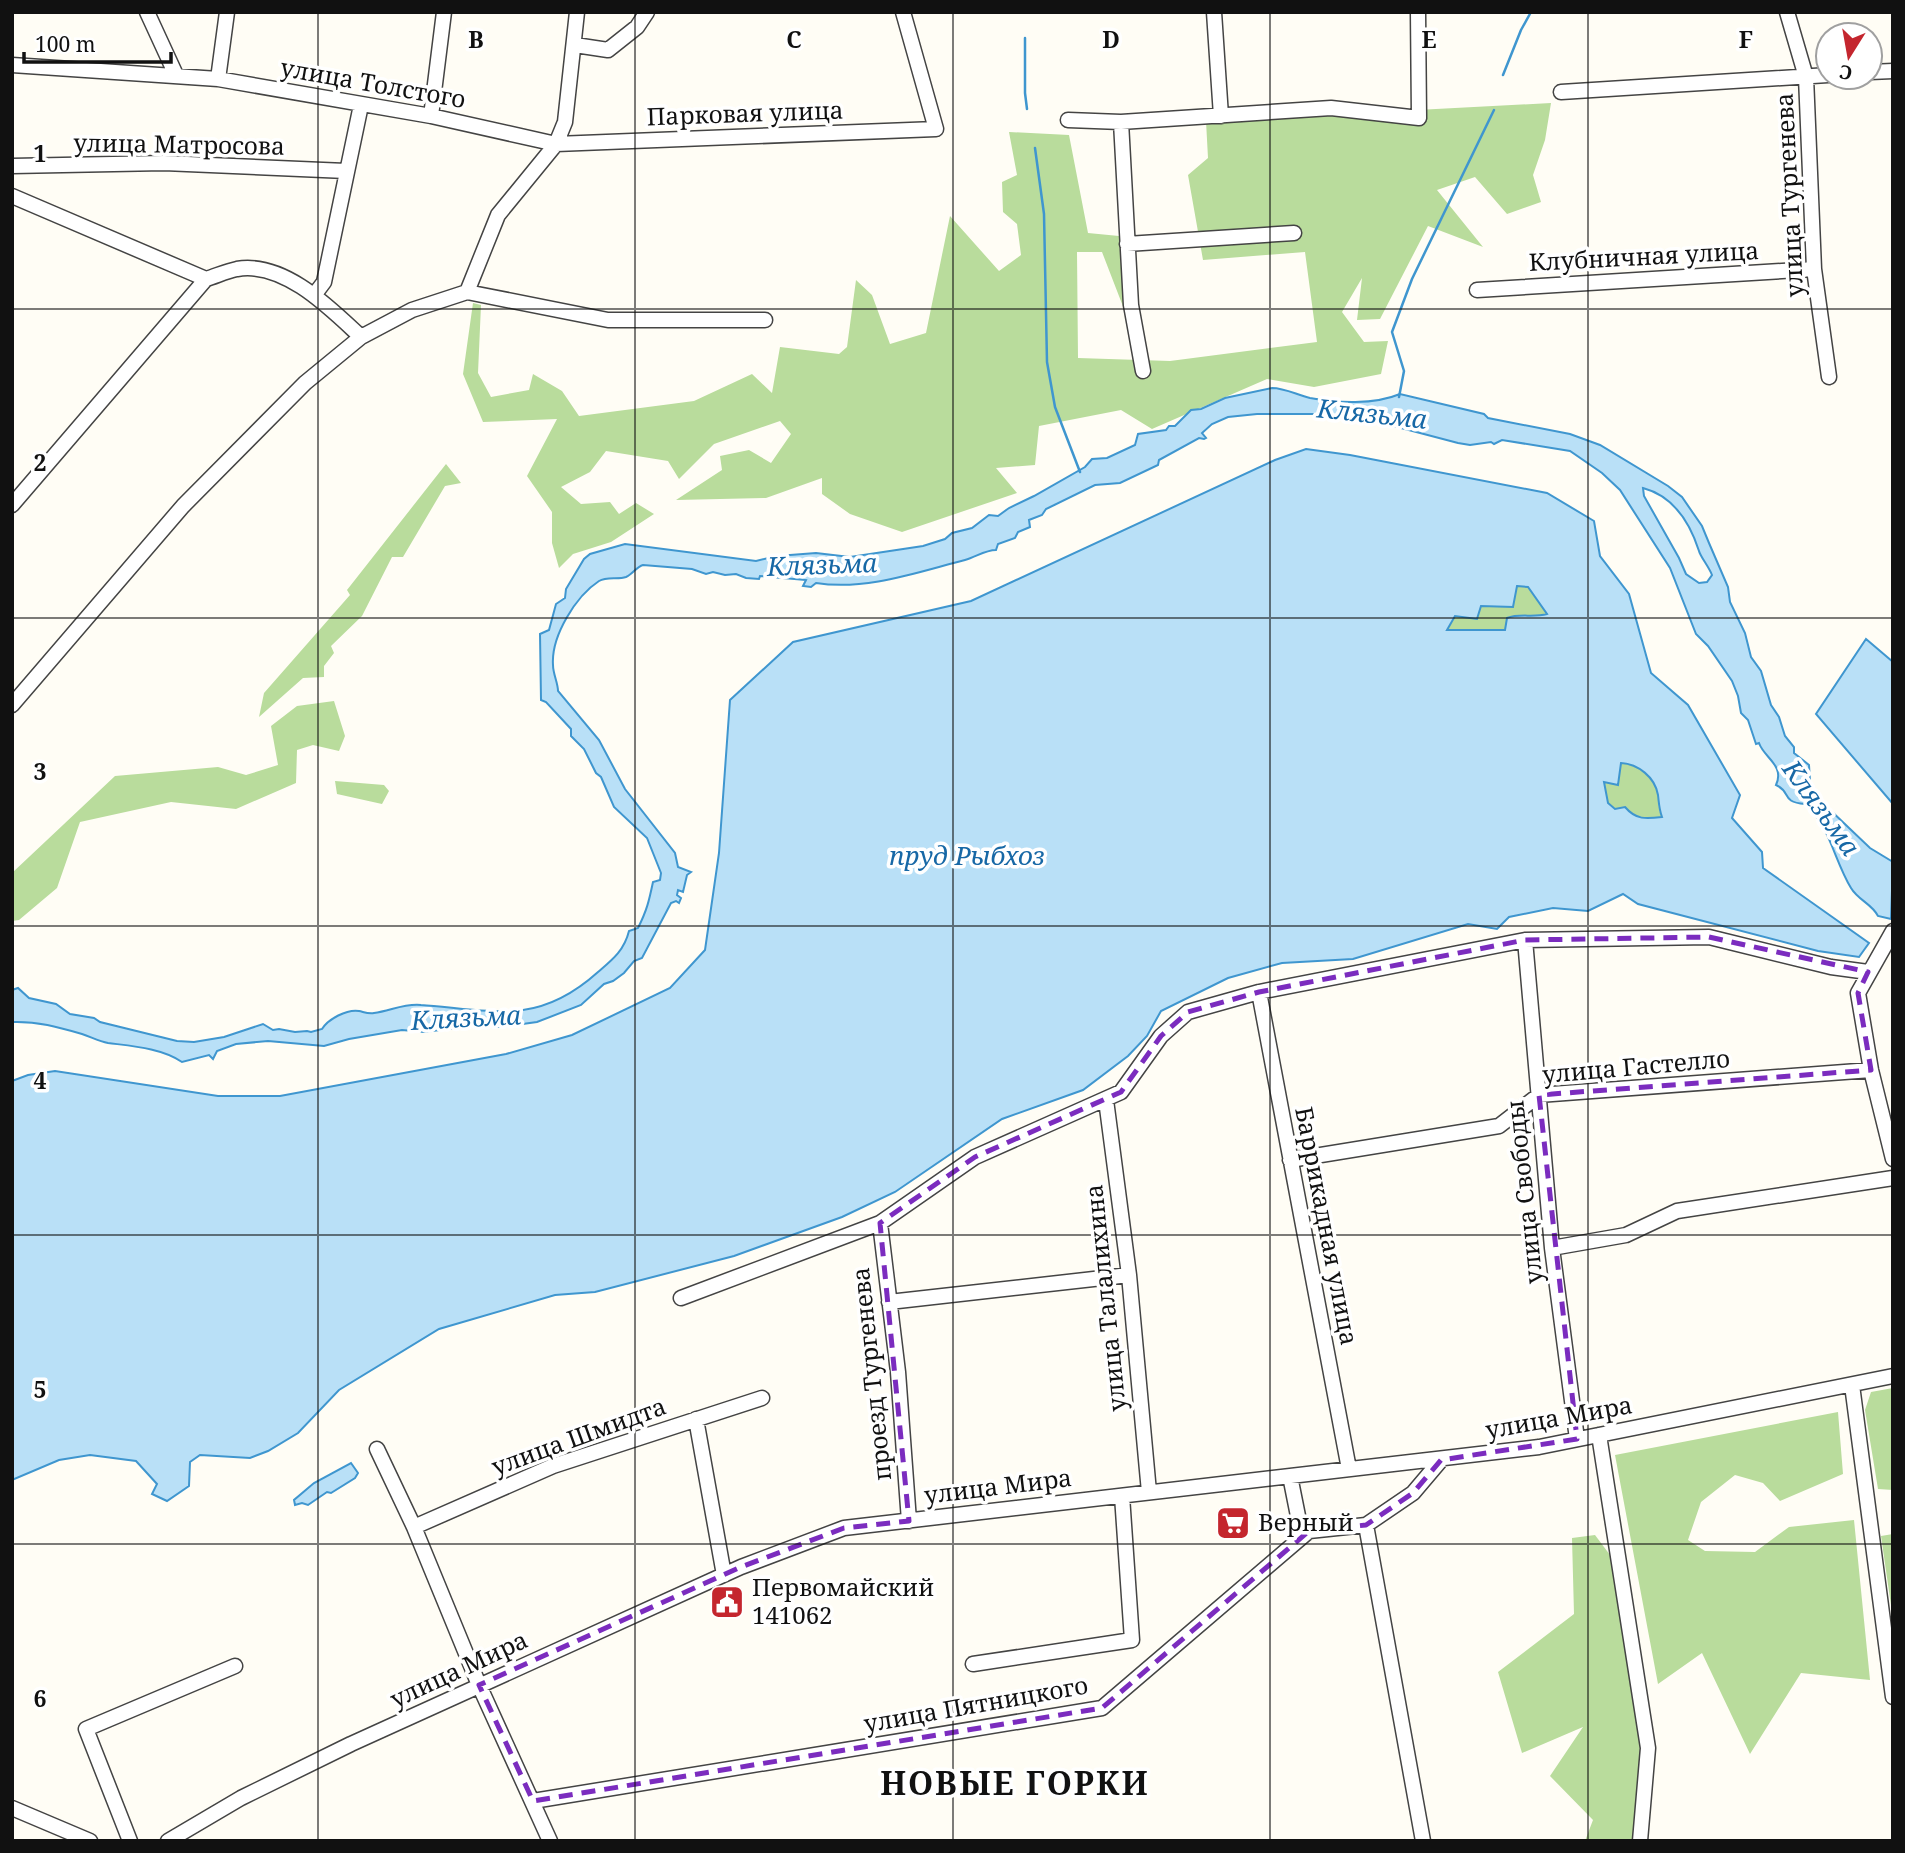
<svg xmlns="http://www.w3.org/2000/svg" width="1905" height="1853" viewBox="0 0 1905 1853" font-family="'Noto Serif',serif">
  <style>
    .forest { fill: #b9dc9c }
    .water { fill: #b9e0f7; stroke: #3f96cf; stroke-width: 2; fill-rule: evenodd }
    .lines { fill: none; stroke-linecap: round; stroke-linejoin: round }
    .stream { stroke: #3f96cf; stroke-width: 2.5 }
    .minor-casing { stroke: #444; stroke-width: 17 }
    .minor { stroke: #fff; stroke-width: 14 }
    .marked { fill: none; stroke: #7b2cbf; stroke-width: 5; stroke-dasharray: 14 9; stroke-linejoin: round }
    .grid { fill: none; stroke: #111; stroke-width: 2; stroke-opacity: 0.55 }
    .labels { text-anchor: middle; stroke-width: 7; stroke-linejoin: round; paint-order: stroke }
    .street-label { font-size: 24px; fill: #111; stroke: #fff }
    .poi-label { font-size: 24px; fill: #111; stroke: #fff; text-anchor: start }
    .water-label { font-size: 26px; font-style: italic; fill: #1768a6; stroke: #fff }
    .district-label { font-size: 32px; font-weight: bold; letter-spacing: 2px; fill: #111; stroke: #fff }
    .grid-label { font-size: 23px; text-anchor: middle; font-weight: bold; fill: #111; stroke: #fff; stroke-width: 7; stroke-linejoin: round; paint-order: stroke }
  </style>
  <rect width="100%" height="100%" fill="#fffdf5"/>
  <path class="forest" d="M1551 103 1545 140 1533 175 1541 202 1507 214 1475 177 1437 190 1483 247 1428 226 1380 319 1357 320 1362 278 1342 312 1364 342 1388 341 1381 374 1314 387 1267 379 1152 429 1121 410 1039 426 1035 465 996 468 1017 493 902 532 850 514 822 494V478L766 498 676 500 722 470 720 456 749 450 771 463 791 434 780 421 714 444 679 479 668 461 606 451 590 472 561 487 581 504 610 502 619 514 636 503 654 514 611 542 573 554 559 568 552 543V512L527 476 557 419 483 422 463 374 473 303 481 305 478 373 491 397 529 390 533 374 562 391 579 416 694 401 752 374 772 393 780 347 839 354 847 347 856 280 872 295 890 344 926 333 950 216 999 271 1021 255 1017 224 1003 212 1002 182 1017 175 1009 132 1069 135 1088 233 1119 236 1124 309 1102 252H1077L1078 358 1170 361 1317 342 1305 252 1203 260 1188 175 1208 158 1206 121Z
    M446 464 461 483 445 486 403 557H392L362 616 331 646 334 653 324 666V677L303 678 259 717 264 693 350 595 347 590Z
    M1517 586 1528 587 1547 614C1534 618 1520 613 1507 618L1505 630H1447L1455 616 1481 606Z
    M334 701 345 736 339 751 313 745 297 750 296 783 236 809 171 802 80 822 57 888 19 920 12 921V873L115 776 218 767 246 775 278 765 271 726 297 706Z
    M1620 763C1638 764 1655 776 1658 795 1659 804 1658 809 1662 817 1643 819 1623 816 1608 803L1604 782 1618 785Z
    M335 781 384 785 389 791 382 804 337 794Z
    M1893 1388V1490L1878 1489 1865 1410 1871 1392Z
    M1838 1412 1843 1474 1780 1501 1763 1483 1735 1475 1701 1502 1688 1540 1705 1551 1755 1552 1789 1527 1854 1520 1870 1680 1801 1673 1750 1754 1702 1653 1658 1684 1615 1455Z
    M1893 1534V1619L1881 1536Z
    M1595 1535 1610 1555 1645 1752 1635 1841H1585L1593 1820 1550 1776 1583 1727 1522 1753 1498 1672 1574 1614 1572 1538Z"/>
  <path class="water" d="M1272 388C1285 388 1297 395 1310 398 1337 403 1374 405 1400 394L1484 414 1488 418 1570 434 1600 445 1668 486 1682 497 1702 526 1709 543 1728 587 1730 602 1745 633 1751 657 1761 671 1771 705 1779 717 1785 736 1794 747V753L1809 765 1810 781 1813 791 1826 806 1870 848 1893 862 1891 919 1878 916C1872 904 1858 900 1851 888 1834 860 1830 826 1805 804 1780 802 1792 792 1776 785 1785 765 1764 758 1759 743L1756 744 1748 720 1741 713 1738 696 1732 681 1708 646 1696 634 1670 568 1620 490 1602 473 1570 451 1502 440 1494 444 1491 442 1470 445 1458 443 1382 423 1323 414H1257L1228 417 1212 424 1202 433 1206 438 1204 439 1199 438 1159 460 1158 465 1120 483 1095 485 1046 509 1042 515 1029 520 1030 527 1018 532 1015 538 998 544 996 550C985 550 976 557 965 560 918 572 866 591 816 583L811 587 803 586 806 580 760 576 759 579 746 578 736 574 725 575 713 572 706 574 692 569 643 565C636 567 633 574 626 577 618 580 607 576 599 581 576 596 551 636 553 665 553 674 558 683 558 691L599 740 625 789 675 853 678 867 691 872 687 875 683 892 678 890 677 895 681 898 679 903 676 901 671 903 642 958 634 961 624 973 613 981 604 984 581 1005 537 1022 501 1027 481 1025 424 1032 402 1030 349 1039 324 1046 268 1041 236 1044 217 1051 213 1059 209 1055 182 1062C162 1048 131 1046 108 1043 99 1041 91 1037 82 1034 58 1027 37 1021 12 1022V990L18 988 29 998 56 1004 70 1014 94 1018 100 1022 177 1041 194 1042 224 1037 263 1024 273 1030 279 1029 295 1032 307 1031 311 1032 322 1029C328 1019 347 1009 359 1011 364 1012 368 1014 374 1013 390 1011 405 1003 421 1005 454 1007 489 1014 523 1010 552 1006 578 990 598 972 612 960 624 951 629 931L638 928C647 910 649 901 653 882L660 880 661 873 647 838 614 807 601 777 596 773 584 749 571 736V729L546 702 541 700 540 634 549 630 556 604 565 598 566 589 584 559 590 554 625 544 756 561 777 556 816 553 850 557 923 546 945 539 952 533 972 528 989 515 998 516 1009 508 1034 496 1085 467 1092 459 1107 458 1135 445 1138 434 1166 430 1169 426H1175L1191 410 1201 409 1225 398ZM1643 488C1673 496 1690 523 1699 551 1700 556 1709 567 1712 575L1707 582 1699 583 1686 574 1679 558 1644 496Z
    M1306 449 1350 455 1547 493 1594 521 1600 556 1629 594 1651 673 1688 705 1740 795 1732 818 1762 852 1763 868 1869 943 1859 957 1818 951 1638 904 1623 894 1588 911 1553 908 1509 917 1497 929 1468 924 1353 959 1282 963 1228 978 1161 1011 1147 1036 1128 1056 1083 1090 1002 1119 895 1192 842 1217 734 1256 595 1292 555 1295 439 1329 339 1390 298 1433 268 1451 250 1458 200 1455 190 1462 189 1486 167 1501 152 1494 157 1484 136 1461 90 1455 59 1460 12 1480V1081L28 1075 55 1071 218 1096H280L506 1054 572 1035 670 988 705 950 719 853 730 700 793 642 971 601 1275 460ZM1517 586 1528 587 1547 614C1533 618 1520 613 1507 618L1505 630H1447L1455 616 1477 619 1481 606 1513 607ZM1621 763C1638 764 1655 777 1658 795 1659 803 1659 809 1662 817 1646 819 1636 820 1625 807L1615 809 1608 803 1604 782 1618 785Z
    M1866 639 1893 662V804L1816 714Z
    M351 1463 358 1473 355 1478 331 1493 327 1492 308 1505 302 1503 295 1505 294 1500 314 1483Z"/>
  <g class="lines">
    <path class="stream" d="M1025 38V93L1027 109
      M1503 75 1521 30 1531 12
      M1035 148 1044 214 1047 362 1055 407 1080 472
      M1399 397 1404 371 1392 332 1412 279 1494 110"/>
    <g class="minor-casing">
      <path id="minor" d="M147 12 176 75
        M1214 12 1221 116
        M1787 12 1806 77 1814 269 1829 377
        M575 45 608 50 637 27 647 12
        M12 65 218 79 431 116 556 144 936 129 903 12
        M1870 72 1893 71
        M218 79 227 12
        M1561 92 1828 75
        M431 116 444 12
        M1068 120 1121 122 1331 108 1419 118 1418 12
        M1121 122 1131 305 1143 371
        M12 166 164 163 346 171
        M12 196 206 279
        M1127 244 1294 233
        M1477 290 1814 269
        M467 292 498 215 556 144 565 122 577 12
        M467 292 608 320H765
        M315 294 324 282 361 105
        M12 505 206 279C216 276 227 271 237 269 284 261 330 308 361 337
        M12 705 183 506 305 383 361 337 412 310 467 292
        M1893 931 1858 993 1871 1070 1893 1159
        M1525 940 1552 1248 1577 1439
        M1259 992 1349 1469
        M1106 1100 1129 1275 1149 1492
        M1290 1160 1499 1126 1539 1095 1871 1070
        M880 1223 898 1372 909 1521
        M1552 1248 1626 1235 1677 1211 1893 1178
        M681 1298 880 1223 975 1157 1121 1092 1161 1036 1188 1012 1259 992 1525 940 1709 937 1831 967 1868 972
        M889 1302 1129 1275
        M1852 1385 1893 1697
        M696 1419 724 1575
        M1599 1435 1648 1748 1640 1841
        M377 1449 414 1527 479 1685 550 1841
        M1290 1476 1300 1526 1296 1541
        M1366 1525 1423 1841
        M414 1527 553 1466 762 1398
        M973 1664 1132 1640 1122 1496
        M533 1801 1102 1708 1309 1531 1366 1525 1413 1493 1441 1460
        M12 1808 90 1841
        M130 1841 86 1729 235 1666
        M168 1841 241 1798 351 1744 741 1567 844 1528 1539 1447 1893 1376"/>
    </g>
    <use href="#minor" class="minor"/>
  </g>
  <path class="marked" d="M1709 937 1868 972 1858 993 1871 1070 1539 1095 1577 1439 1441 1460 1413 1493 1366 1525 1309 1531 1102 1708 533 1801 479 1685 741 1567 844 1528 909 1521 880 1223 975 1157 1121 1092 1161 1036 1188 1012 1259 992 1525 940Z"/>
  <path class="grid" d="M318 12V1841M635 12V1841M953 12V1841M1270 12V1841M1588 12V1841M12 309H1893M12 618H1893M12 926H1893M12 1235H1893M12 1544H1893"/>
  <defs>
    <g id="supermarket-square" transform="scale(1.75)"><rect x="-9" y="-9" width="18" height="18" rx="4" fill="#c4262e" stroke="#fff"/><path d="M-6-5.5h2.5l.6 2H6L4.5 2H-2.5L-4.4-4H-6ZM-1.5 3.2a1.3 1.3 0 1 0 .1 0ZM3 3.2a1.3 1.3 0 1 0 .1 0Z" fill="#fff"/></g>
    <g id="civic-square" transform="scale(1.75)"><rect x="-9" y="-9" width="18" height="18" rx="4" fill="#c4262e" stroke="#fff"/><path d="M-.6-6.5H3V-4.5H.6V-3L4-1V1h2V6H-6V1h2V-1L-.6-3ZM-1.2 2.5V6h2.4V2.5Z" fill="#fff"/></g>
  </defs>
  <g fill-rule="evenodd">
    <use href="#supermarket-square" x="1233" y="1523"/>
    <use href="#civic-square" x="727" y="1602"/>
  </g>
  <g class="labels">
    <g class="street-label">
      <text transform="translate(373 84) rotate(10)" y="8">улица Толстого</text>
      <text transform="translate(745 114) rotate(-2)" y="8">Парковая улица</text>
      <text transform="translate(179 145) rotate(1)" y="8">улица Матросова</text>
      <text transform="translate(1790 195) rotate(-93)" y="8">улица Тургенева</text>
      <text transform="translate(1644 257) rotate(-3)" y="8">Клубничная улица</text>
      <text transform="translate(1636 1067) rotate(-5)" y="8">улица Гастелло</text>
      <text transform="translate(1525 1192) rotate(-96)" y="8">улица Свободы</text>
      <text transform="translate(1326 1226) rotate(79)" y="8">Баррикадная улица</text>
      <text transform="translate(1106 1298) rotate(-96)" y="8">улица Талалихина</text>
      <text transform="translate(872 1374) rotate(-96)" y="8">проезд Тургенева</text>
      <text transform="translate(1559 1418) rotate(-10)" y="8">улица Мира</text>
      <text transform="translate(579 1437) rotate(-20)" y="8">улица Шмидта</text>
      <text transform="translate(998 1487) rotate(-7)" y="8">улица Мира</text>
      <text transform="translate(459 1670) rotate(-25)" y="8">улица Мира</text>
      <text transform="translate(976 1705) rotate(-10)" y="8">улица Пятницкого</text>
    </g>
    <g class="poi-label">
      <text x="1258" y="1531">Верный</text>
      <text x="752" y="1596">Первомайский<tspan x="752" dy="28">141062</tspan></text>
    </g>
    <g class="water-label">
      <text transform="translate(1372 414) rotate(6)" y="9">Клязьма</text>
      <text transform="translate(822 565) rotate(-2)" y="9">Клязьма</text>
      <text transform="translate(1821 808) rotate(54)" y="9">Клязьма</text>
      <text x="967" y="865">пруд Рыбхоз</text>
      <text transform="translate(466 1018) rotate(-3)" y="9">Клязьма</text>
    </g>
    <g class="district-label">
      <text x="1015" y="1795">НОВЫЕ ГОРКИ</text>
    </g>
  </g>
  <g class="grid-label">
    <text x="476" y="48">B</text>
    <text x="794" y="48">C</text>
    <text x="1111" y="48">D</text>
    <text x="1429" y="48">E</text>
    <text x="1746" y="48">F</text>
    <text x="40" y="162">1</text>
    <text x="40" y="471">2</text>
    <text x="40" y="780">3</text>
    <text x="40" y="1089">4</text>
    <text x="40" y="1398">5</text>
    <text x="40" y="1707">6</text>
  </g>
  <rect width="1905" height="1853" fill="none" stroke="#111111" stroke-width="28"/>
  <g transform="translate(1849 56) rotate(191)"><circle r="33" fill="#ffffff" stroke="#a0a0a0" stroke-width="2"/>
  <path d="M0-5L12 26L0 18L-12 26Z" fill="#c4262e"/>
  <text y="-10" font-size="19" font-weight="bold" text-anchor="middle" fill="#111111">С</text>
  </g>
  <path d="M24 52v10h147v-10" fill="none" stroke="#111111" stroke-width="3.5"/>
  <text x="35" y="52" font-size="21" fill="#111111" stroke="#ffffff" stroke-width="5" paint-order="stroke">100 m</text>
</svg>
